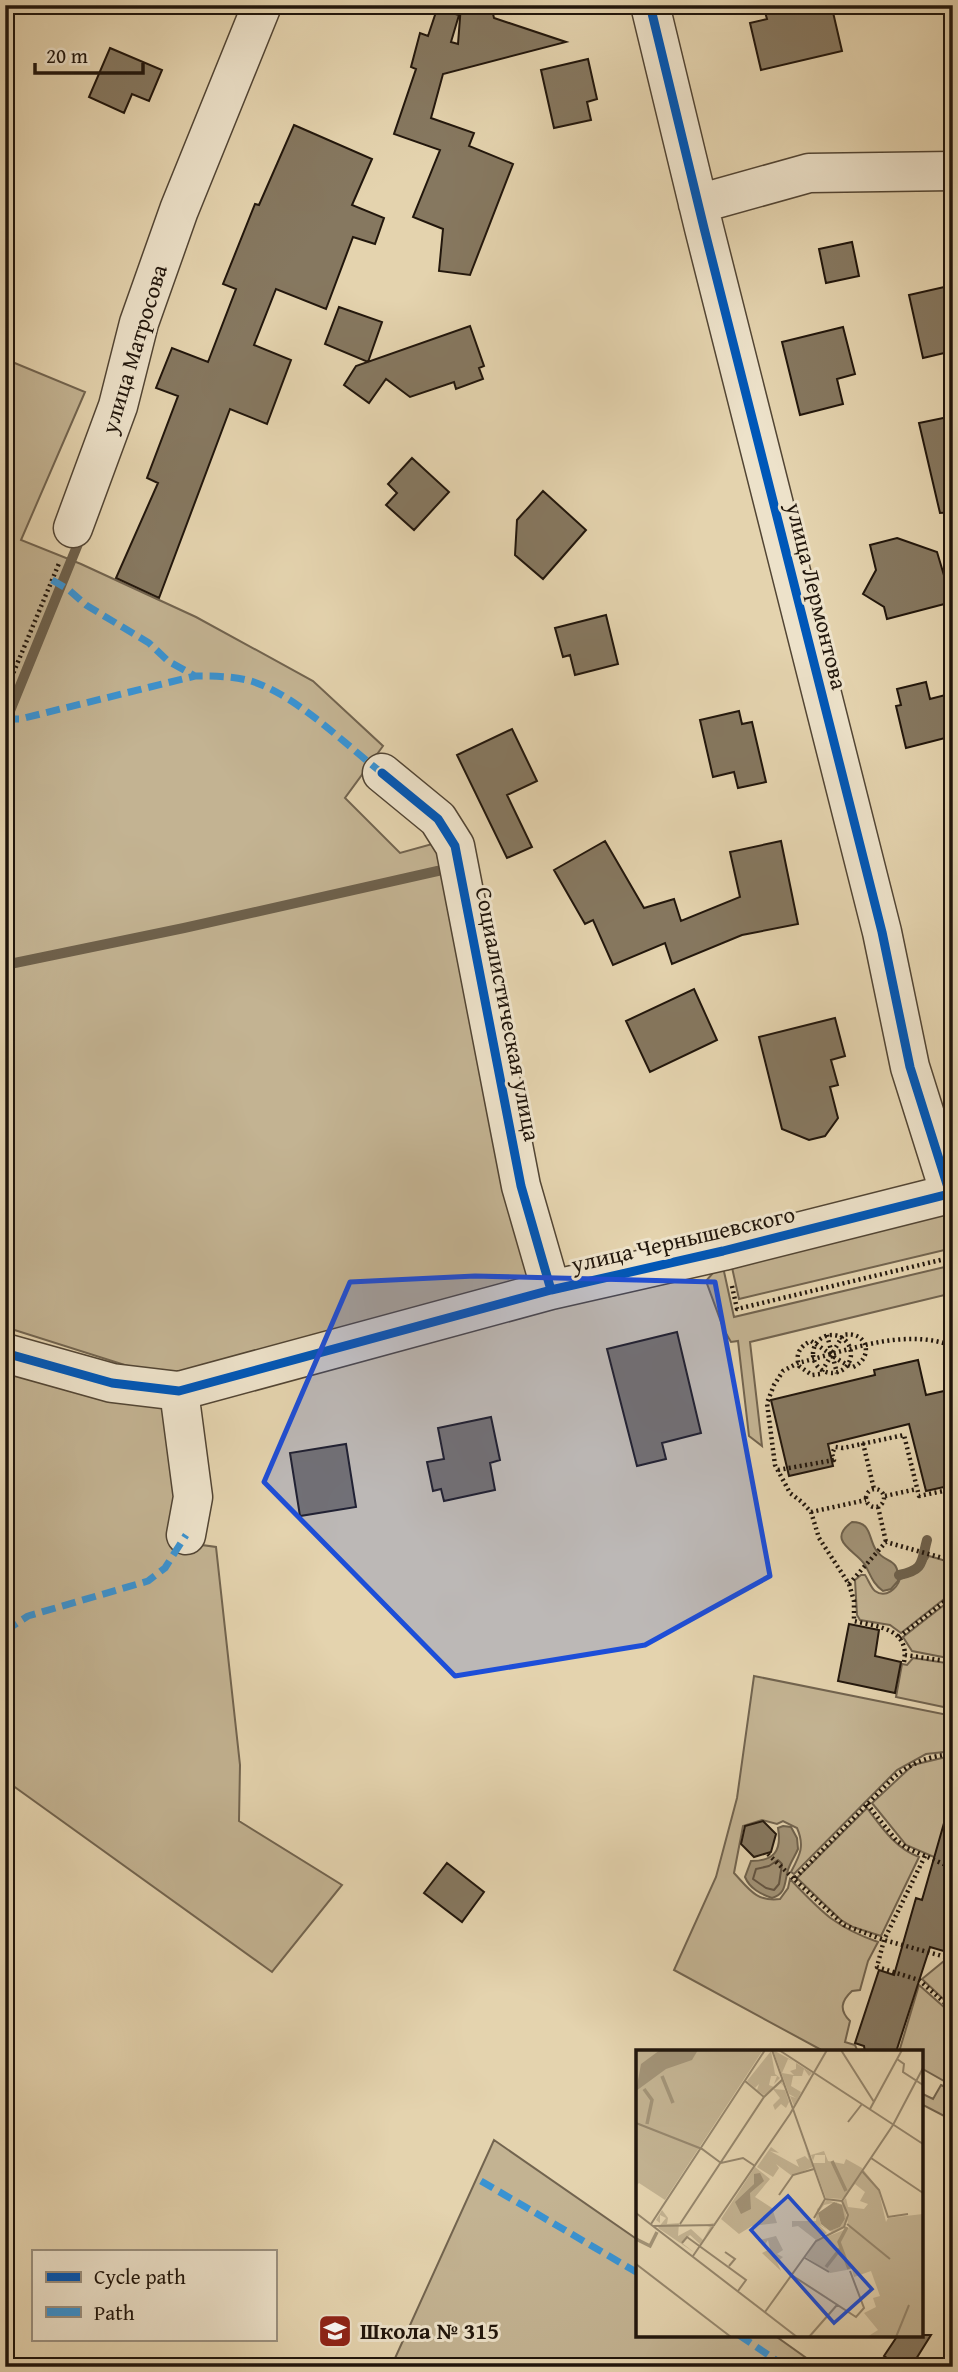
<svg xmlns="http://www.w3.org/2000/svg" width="958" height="2372" viewBox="0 0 958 2372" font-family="'Gentium Book Plus',serif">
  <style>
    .green { fill: #c3b392; stroke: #72644f; stroke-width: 2 }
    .water { fill: #a29377; stroke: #6e614c; stroke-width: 2 }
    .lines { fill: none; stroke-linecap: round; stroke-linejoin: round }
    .shore { stroke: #625442; stroke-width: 2 }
    .stream { stroke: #6e614c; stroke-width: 10 }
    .building { fill: #867860; stroke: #21160c; stroke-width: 2 }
    .minor-casing { stroke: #524534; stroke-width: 41 }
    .path { stroke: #21160c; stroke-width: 4.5; stroke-dasharray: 2 3.5; stroke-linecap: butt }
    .minor { stroke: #ede2ca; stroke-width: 38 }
    .quiet { stroke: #3a93d2; stroke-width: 7; stroke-dasharray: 14 7; stroke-linecap: butt }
    .cycleway-casing { stroke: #ede2ca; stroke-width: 13 }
    .cycleway { stroke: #0057b8; stroke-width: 9 }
    .marked { fill: #1d4ed8; fill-opacity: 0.2; stroke: #1d4ed8; stroke-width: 5; stroke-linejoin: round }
    .labels { text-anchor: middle; stroke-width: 6; stroke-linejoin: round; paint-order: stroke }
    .street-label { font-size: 23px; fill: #21160c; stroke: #ede2ca }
    .poi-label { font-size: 23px; font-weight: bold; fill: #21160c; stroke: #ede2ca; text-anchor: start }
    .inset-river { fill: none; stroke: #a29377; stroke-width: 3.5 }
    .inset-road { fill: none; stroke: #96876d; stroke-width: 2 }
    .view { fill: #1d4ed8; fill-opacity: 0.15; stroke: #1d4ed8; stroke-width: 3.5 }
    .inset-edge { fill: none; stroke: #21160c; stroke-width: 3.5 }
  </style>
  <rect width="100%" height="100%" fill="#e4d3ae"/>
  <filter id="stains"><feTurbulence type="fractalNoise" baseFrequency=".00286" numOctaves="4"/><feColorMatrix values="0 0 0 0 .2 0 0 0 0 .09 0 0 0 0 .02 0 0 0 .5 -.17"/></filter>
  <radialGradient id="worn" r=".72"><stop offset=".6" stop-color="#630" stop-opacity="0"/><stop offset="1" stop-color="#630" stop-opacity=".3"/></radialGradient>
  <path class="green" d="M5 359 85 392 21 540 81 564 196 617 313 681 383 746 345 798 400 853 443 841 532 1283 172 1380 5 1327Z
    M953 1210V1248L739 1299 731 1263Z
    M953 1265V1293L750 1342 762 1446 749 1436 738 1341 731 1342 724 1330 706 1281 719 1266 723 1267 734 1317Z
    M5 1367 164 1402 195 1544 216 1547 240 1765 239 1821 342 1885 272 1972 5 1780Z
    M929 1556 953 1563V1592L901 1633 890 1625 860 1620 857 1615 855 1580 861 1575H865C868 1579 871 1588 875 1591 886 1599 897 1588 900 1579L918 1572Z
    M953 1598V1659L912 1651 903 1637Z
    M913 1658 953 1664V1709L896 1697 902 1664 907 1665Z
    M754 1676 953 1716V1751L926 1754 897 1770 794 1874 791 1872C800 1855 805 1846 797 1828L783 1821 777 1824 762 1820 743 1826 734 1873C749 1889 756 1902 780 1899L788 1888 790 1879C821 1911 834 1927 878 1942L868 1961 860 1990 852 1991C841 2001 839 2010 850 2021L845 2042 855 2045 858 2052H825L674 1970 716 1877 737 1798Z
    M946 1757H953V1857H934L906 1845 872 1803 913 1765Z
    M867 1808C882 1828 895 1848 919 1857L881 1936 853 1927 841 1920 797 1878Z
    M944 1961 953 1967V2008L922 1979Z
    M919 1985 953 2015V2086L921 2068V2052H899Z
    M941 2085 953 2091V2111L950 2119 921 2104V2093L933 2099Z
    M494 2140 638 2240V2335H774L819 2367H391Z"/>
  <path class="water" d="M852 1522C872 1522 868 1538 876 1550 886 1565 899 1556 898 1581L891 1589 883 1591C872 1583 871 1575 865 1565 857 1551 825 1541 852 1522Z
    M783 1826 791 1827 797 1838 798 1849C795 1856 790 1863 788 1870 784 1883 787 1893 772 1898 761 1894 750 1889 745 1877L751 1861C774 1861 782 1851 778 1828Z"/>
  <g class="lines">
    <path class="shore" d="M778 1860 782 1864 779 1884 774 1890 766 1888 753 1879 756 1869 769 1866Z"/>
    <path class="stream" d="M5 723 82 534
      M5 965 184 928 442 870
      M899 1575C925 1570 921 1562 927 1540"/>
  </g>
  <path class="building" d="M461 5H491L494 18 566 42 443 74 431 118 474 133 469 146 513 164 470 275 439 271 443 229 413 217 440 150 394 134 416 69 411 67 420 33 428 36 437 9 459 15 451 42 458 44Z
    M763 5H817L818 11 832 8 842 51 761 70 750 23 767 19Z
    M110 48 162 70 149 101 132 94 124 113 89 97Z
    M588 59 597 99 587 102 591 120 554 128 541 70Z
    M294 125 372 159 352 205 384 218 375 244 353 237 326 309 276 289 254 345 291 360 267 424 230 409 159 598 116 578 158 483 147 478 178 396 156 388 172 348 208 362 236 289 223 284 255 204 259 205Z
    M852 242 859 276 826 283 819 249Z
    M953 285V351L923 358 909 295Z
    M339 307 382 322 368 362 325 344Z
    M470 326 484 366 479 368 483 379 456 389 454 382 410 397 386 379 369 403 344 385 356 366Z
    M843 327 855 374 837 379 843 404 800 415 782 342Z
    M953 416V512L940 513 919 423Z
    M412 458 449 492 414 530 386 505 397 493 388 484Z
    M543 491 586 530 543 579 515 555 517 520Z
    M897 538 937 552 952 602 887 619 884 607 863 594 876 570 870 545Z
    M606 615 618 664 575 675 570 655 563 657 555 628Z
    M926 682 930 699 953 693V736L906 748 896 706 901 705 897 689Z
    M739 711 742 724 752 722 766 782 738 788 734 772 713 777 700 720Z
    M512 729 537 781 507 795 532 847 507 858 457 755Z
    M605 841 644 908 674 899 681 921 740 897 730 852 781 841 798 924 742 935 672 964 665 943 613 965 593 920 585 924 554 870Z
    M694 989 717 1040 650 1072 626 1021Z
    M835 1018 845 1056 831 1060 838 1085 830 1087 838 1118 825 1136 809 1140 782 1129 759 1037Z
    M677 1332 701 1433 662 1443 666 1459 637 1466 607 1349Z
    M918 1360 926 1395 953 1389V1485L926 1491 909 1424 828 1444 833 1466 789 1476 771 1400 875 1375 874 1370Z
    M491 1417 500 1460 490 1463 495 1490 444 1501 441 1489 433 1491 427 1462 444 1459 438 1428Z
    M346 1444 356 1507 300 1516 290 1453Z
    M849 1624 879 1630 875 1656 901 1662 895 1693 838 1681Z
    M763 1821 776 1834 771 1852 754 1857 741 1844 745 1826Z
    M944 1823 953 1824V1949L948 1947 947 1952 930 1947 896 2052H865L864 2046 855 2043 879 1970 894 1975 916 1898 922 1900Z
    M447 1863 484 1892 462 1922 424 1893Z
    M898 2335H931L911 2367H901L884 2356Z"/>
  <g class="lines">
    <g class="minor-casing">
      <path id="minor" d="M650 5 704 228 882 932 910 1067 950 1194
        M698 204 809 173 953 171
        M73 528 118 406 139 323 179 210 262 5
        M382 773 438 819 455 846 521 1186 551 1290
        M5 1353 112 1383 179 1391 551 1290 723 1251 953 1193
        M179 1391 193 1497 186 1535"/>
    </g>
    <path class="path" d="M5 693 60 561
      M732 1286 737 1309 953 1257
      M813 1354a19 19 0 1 1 38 0a19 19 0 1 1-38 0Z
      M827 1335 837 1373
      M822 1371 843 1335C867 1330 875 1357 853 1367 838 1362 825 1349 811 1341 800 1346 795 1354 799 1366L812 1375 820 1374 822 1371
      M863 1443 874 1489
      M778 1470 834 1460 832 1454 835 1447 843 1448 904 1435 919 1496 953 1489
      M866 1498a9 9 0 1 1 18 0a9 9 0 1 1-18 0Z
      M885 1496 917 1489
      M878 1507 886 1542
      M811 1512 866 1500
      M849 1584 886 1542 953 1561
      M899 1637 953 1595
      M905 1655 953 1662
      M904 1662C910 1628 878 1627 854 1621V1601L849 1584 819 1538 811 1512 802 1502 790 1493 775 1465 767 1403 774 1385 783 1371 798 1363C847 1351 903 1327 953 1346
      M953 1754C929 1756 913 1762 894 1777L794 1879 844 1925 884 1940 953 1959
      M867 1804 896 1840 907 1848 948 1866 953 1861
      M768 1854 794 1879
      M925 1856 884 1940 877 1967 919 1980 953 2010
      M944 2083 953 2088"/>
    <use href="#minor" class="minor"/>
    <path class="quiet" d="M52 580 69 590 86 605 149 643 168 661 195 676
      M5 719H20L195 676C214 676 235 676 254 682 298 697 345 744 382 773
      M5 1631 28 1616 148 1581 165 1568 186 1535
      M481 2181 638 2273
      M739 2335 786 2367"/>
    <g class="cycleway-casing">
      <path id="cycleway" d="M650 5 704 228 882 932 910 1067 950 1194
        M382 773 438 819 455 846 521 1186 551 1290
        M5 1353 112 1383 179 1391 551 1290 723 1251 953 1193"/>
    </g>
    <use href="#cycleway" class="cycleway"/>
  </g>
  <path class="marked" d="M475 1276 715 1282 770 1576 645 1645 455 1676 264 1482 350 1282Z"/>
  <defs>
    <g id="school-square" transform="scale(1.75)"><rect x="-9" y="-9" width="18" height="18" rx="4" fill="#8f2418" stroke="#ede2ca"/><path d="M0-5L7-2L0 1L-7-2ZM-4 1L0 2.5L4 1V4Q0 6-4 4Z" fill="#fff"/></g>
  </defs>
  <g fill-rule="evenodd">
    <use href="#school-square" x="335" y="2331"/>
  </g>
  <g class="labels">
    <g class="street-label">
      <text transform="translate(134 349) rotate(-73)" y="8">улица Матросова</text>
      <text transform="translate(817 596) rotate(76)" y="8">улица Лермонтова</text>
      <text transform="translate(508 1014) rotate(79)" y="8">Социалистическая улица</text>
      <text transform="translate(683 1239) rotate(-13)" y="8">улица Чернышевского</text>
    </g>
    <g class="poi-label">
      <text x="360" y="2339">Школа № 315</text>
    </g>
  </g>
  <g transform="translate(636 2050)">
    <rect width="287" height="287" fill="#e4d3ae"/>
    <path d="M0 0H127L29 150 3 133 0 136ZM137 0 157 11 152 9 146 23 158 25 154 21 160 19V13L176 23 173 26 168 19 166 26H157L155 36 165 42 158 56 154 46 160 48 153 44ZM135 1 139 24 144 28 138 34 141 26H135L133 35 138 37 145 31 149 38 145 33 138 39 149 40 153 52 150 58 145 54 139 60 137 55 144 48 137 39 128 45 121 40 123 34 119 38 111 31ZM169 96 177 117 156 126 140 114 143 118 137 127 121 117 135 97 143 103 134 101 163 117 160 110 169 106 173 110ZM188 101 192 111 208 114 210 109 226 118 242 138 250 172 252 168 287 164V287H231L242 280 228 263 240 257 237 248 244 246 235 221 218 227 216 219 194 223 170 207 180 191 213 178 207 151 210 148 212 157 228 159 232 154 224 151 229 142 219 134 206 149 190 148 177 113H189V105H179L177 111 175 105ZM119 117 134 129 119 147 136 158 141 173 116 176 103 184 85 169ZM191 150 208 155 212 165 208 176 196 182 183 175 191 183 180 190 162 176 156 177V171H180L181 159ZM201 152 209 169 204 177 194 181 185 175 182 163 188 155ZM26 160 32 168 31 174 43 173 42 186 55 179 67 190 74 177 68 175 78 173 65 195 54 185 46 193 59 203 22 178 30 168 24 165V173L20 170ZM140 186 147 200 141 204 147 207 141 212 145 221 126 203 134 199 132 190 128 196 124 190Z" fill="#c3b392" fill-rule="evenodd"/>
    <path d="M24 0H62L56 10 30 19 0 41 5 14ZM124 123 128 131 114 143 115 159 105 164 99 152 118 134V124ZM198 152 206 155 209 169 204 177 194 181 185 174 182 163Z" fill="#a29377"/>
    <path class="inset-river" d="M26 26 37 53M8 39 16 50 11 74M196 111 210 141M211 177 203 192 213 219M0 189 14 196 21 182M190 217 204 199"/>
    <path class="inset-road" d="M136 0 189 149M143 0 287 94M205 0 238 52M261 9 268 14 267 22 287 35M109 31 128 47M234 59 266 0M212 72 226 54M0 73 66 99 85 113 107 108 119 116M235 108 287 143M226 121 243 140 252 167 272 164M143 145 157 125 178 119M206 151 257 75 287 18M0 163 161 287M15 174 129 0M44 174 128 47 147 29M211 174 254 209M17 176 79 175M46 193 51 187 110 230 102 241M89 202 99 209 93 216M57 206 154 64 191 0M169 208 193 222M0 214 95 287M157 226 220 267 228 258 214 221M129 262 180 191 208 177 212 165 206 151 189 149 178 168M173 287 201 255M260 287 273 255"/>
    <path class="view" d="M152 146 236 239 198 273 115 180Z"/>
    <rect width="287" height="287" class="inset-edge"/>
  </g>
  <rect width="958" height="2372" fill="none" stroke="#e4d3ae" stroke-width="28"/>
  <rect x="7" y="7" width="944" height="2358" fill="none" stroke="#21160c" stroke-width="3.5"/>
  <rect x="14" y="14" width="930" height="2344" fill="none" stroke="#21160c" stroke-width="2"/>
  <rect x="32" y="2250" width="245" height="91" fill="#ede2ca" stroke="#9b907e" stroke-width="2"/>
  <rect x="46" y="2272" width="35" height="10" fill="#0057b8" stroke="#9b907e" stroke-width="2"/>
  <text x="94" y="2284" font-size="21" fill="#21160c">Cycle path</text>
  <rect x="46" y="2307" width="35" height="10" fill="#3a93d2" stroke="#9b907e" stroke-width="2"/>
  <text x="94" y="2320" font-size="21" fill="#21160c">Path</text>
  <path d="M35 63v10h108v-10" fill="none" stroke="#21160c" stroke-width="3.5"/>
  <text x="46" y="63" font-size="21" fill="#21160c" stroke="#ede2ca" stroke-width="5" paint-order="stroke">20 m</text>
  <rect width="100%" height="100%" filter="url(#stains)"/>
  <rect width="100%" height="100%" fill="url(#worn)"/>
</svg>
